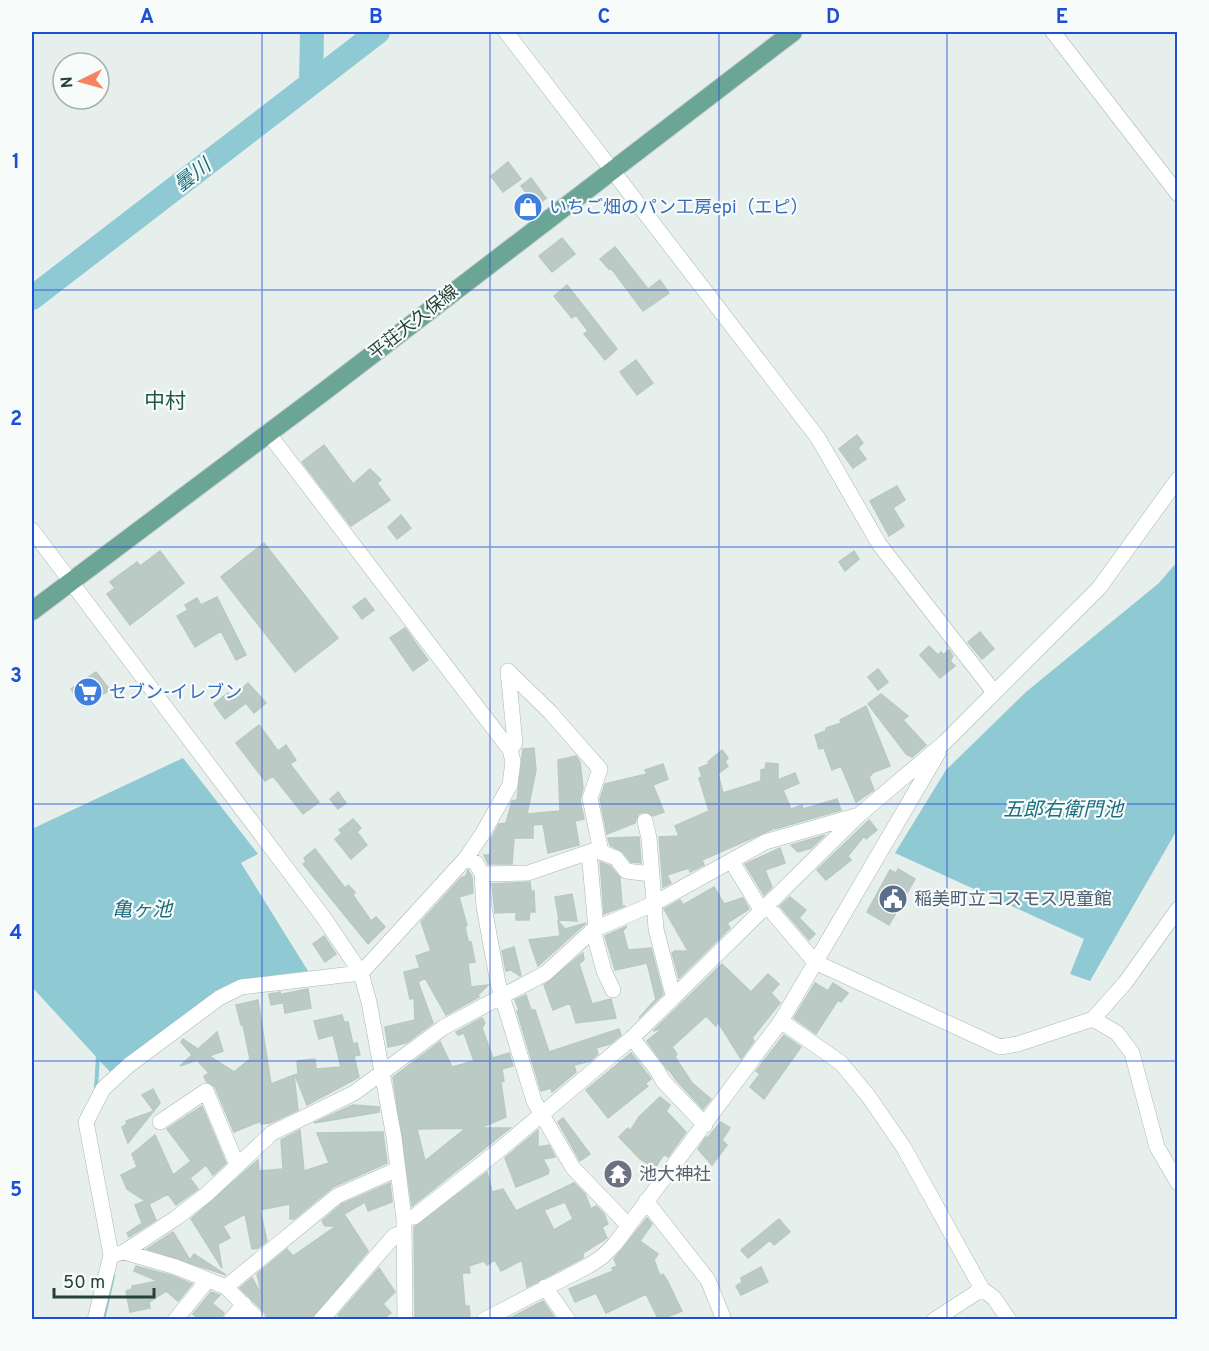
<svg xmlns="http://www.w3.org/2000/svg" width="1209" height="1351" viewBox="0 0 1209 1351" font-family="Overpass,'Noto Sans JP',sans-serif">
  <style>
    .water { fill: #8ec9d4 }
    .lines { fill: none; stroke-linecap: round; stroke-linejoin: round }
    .stream { stroke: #8ec9d4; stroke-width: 4 }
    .river { stroke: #8ec9d4; stroke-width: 24 }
    .building { fill: #bbcac4; stroke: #b8c9c2; stroke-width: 1.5; fill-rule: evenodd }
    .minor-casing { stroke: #a8b8b2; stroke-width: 16 }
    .major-casing { stroke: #c2cac8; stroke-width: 20 }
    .minor { stroke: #fff; stroke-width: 15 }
    .major { stroke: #6aa596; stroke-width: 18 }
    .grid { fill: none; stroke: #1d4ed8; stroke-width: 1.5; stroke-opacity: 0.55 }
    .labels { text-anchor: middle; stroke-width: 4.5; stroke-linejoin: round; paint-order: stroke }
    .shop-label { font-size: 18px; fill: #366cbe; stroke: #f7fbf9; text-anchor: start }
    .street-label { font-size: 18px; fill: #24423a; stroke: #f7fbf9 }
    .service-label { font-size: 18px; fill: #4e5e75; stroke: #f7fbf9; text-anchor: start }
    .worship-label { font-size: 18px; fill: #5b616d; stroke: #f7fbf9; text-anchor: start }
    .water-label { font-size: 20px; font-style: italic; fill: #1c6f80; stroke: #f7fbf9 }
    .quarter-label { font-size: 21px; fill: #1f5548; stroke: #f7fbf9 }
    .neatline { fill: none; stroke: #1d4ed8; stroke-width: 2 }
    .grid-label { font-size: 20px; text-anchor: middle; font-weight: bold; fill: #1d4ed8 }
  </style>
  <rect width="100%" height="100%" fill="#e6efeb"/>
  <path class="water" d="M1177 562V830L1090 981 1070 974 1084 939 895 853 946 770 1026 692 1159 583Z
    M183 758 258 854 241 863 308 971 243 979 213 995 111 1073 32 987V829Z"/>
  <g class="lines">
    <path class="stream" d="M96 1089 98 1055
      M103 1320 113 1276"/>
    <path class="river" d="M311 83 312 32
      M32 298 378 32"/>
  </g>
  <path class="building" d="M508 162 521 179 503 192 491 176Z
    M531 178 546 198 536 206 521 186Z
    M562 238 575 254 552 272 539 256Z
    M615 247 648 289 660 280 669 293 643 311 611 268 609 269 600 259Z
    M567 285 617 349 605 360 584 334 588 331 576 315 572 318 554 296Z
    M636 360 653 383 637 395 620 372Z
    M857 435 863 443 858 448 866 459 853 468 839 449Z
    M324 445 353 484 370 469 381 480 377 483 390 500 351 526 302 462Z
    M897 486 905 500 893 508 904 526 889 536 870 501Z
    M401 515 411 528 397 539 388 527Z
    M264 543 338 638 295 672 221 577Z
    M160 551 184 583 130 625 107 594 115 588 110 582 137 562 140 566Z
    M854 551 859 559 845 571 839 562Z
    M217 597 246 655 236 660 221 631 195 647 177 616 188 610 185 605 197 598 201 605Z
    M365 598 374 610 362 619 353 607Z
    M405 628 428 660 413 671 390 638Z
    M980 632 994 649 982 659 968 642Z
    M929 646 938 655 941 652 943 655 949 650 953 656 950 661 955 666 940 678 920 655Z
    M878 669 888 682 878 690 868 677Z
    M96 672 110 690 83 706 71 689Z
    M248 683 266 703 254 713 246 703 225 719 214 704 228 693 232 698Z
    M881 694 908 716 903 720 926 745 912 757 906 754 868 704Z
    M866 706 890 766 874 772 869 777 874 790 856 802 841 766 832 770 824 748 819 749 815 735 826 731V728L841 723 840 720Z
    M259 725 278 751 286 745 296 760 290 764 319 802 303 814 273 776 265 781 236 743Z
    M534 748 536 770 527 814 560 811 558 760 576 756 580 762 583 788 580 800 584 819 575 821 579 845 548 853 543 824 533 825V838H514L512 864H488L484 855H490L491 839 499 824 506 823 512 801 517 800 523 749Z
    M722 750 728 758 725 762 728 766 718 774 723 793 761 781V770L765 769 766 763 778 764V780L795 773 799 783 783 790 791 809 802 805 803 809 837 799 841 810 775 829 772 826 773 829 702 860 704 865 690 872 689 868 667 875 671 883 663 887 659 837 679 836 675 826 709 811 699 778 702 777 699 768 709 764 708 762Z
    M663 764 668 779 653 785 664 812 653 816 642 812 638 814 635 823 607 834 600 799 605 784 647 774 645 770Z
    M338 792 346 803 338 809 330 799Z
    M353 819 361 828 357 832 367 845 351 859 335 839 342 833 339 830Z
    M869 820 877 830 866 839 864 836 848 856 851 860 826 880 817 870Z
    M825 835 811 848 798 852 791 845Z
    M639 837 641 863 631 862 623 852 610 845 608 838Z
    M780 848 785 863 765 870 772 887 764 895 745 864Z
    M315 849 345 888 348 885 355 892 353 895 371 921 376 917 385 927 368 944 303 864 306 862 304 858Z
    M600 862 610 866 620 878 622 906H625L604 914Z
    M898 869 915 879 889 925 867 912 890 870 896 873Z
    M468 870 472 877 473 893 459 897 467 925 465 927 468 941 471 942 475 962 468 963 471 987 488 985 478 995 479 997 446 1015 425 978 418 982 433 1023 406 1043 388 1047 385 1027 415 1020 414 998 410 999 404 972 420 968 416 956 431 951 421 922 461 878 466 876Z
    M530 882 531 891H534L535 912H530L529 920H516V912L495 913 492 884Z
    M714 887 724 904 743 898 749 909 727 923 730 928 679 978 672 953 675 951H688L664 909 680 900 683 905Z
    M572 894 577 921 559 920 555 897Z
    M790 897 806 910 799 918 815 934 809 940 780 906Z
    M558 921 565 929 586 923 538 966 529 940 560 936Z
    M627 926 623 931 628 950 651 948 663 994 639 1018 656 999 647 963 615 970 605 936Z
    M324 936 336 954 325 962 313 944Z
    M514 947 521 975 520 976 511 970 506 971 502 951Z
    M583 953 584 960 579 964 592 1004 611 999 616 1018 576 1023 570 1003 553 1010 544 985Z
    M722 964 751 992 768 974 779 984 771 993 780 1003 752 1038 754 1041 741 1059 718 1022 716 1026 706 1016 672 1047 677 1054 675 1057 692 1083 711 1099 703 1109 677 1081 669 1070 670 1068 668 1070 647 1041 663 1028 653 1031Z
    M815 983 828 991 833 983 848 993 841 1002 838 1000 816 1034 794 1018Z
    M308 989 311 1008 285 1013 282 994Z
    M280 992 282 1003 271 1005 269 994Z
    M526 995 531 1010H535L549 1052 619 1029 621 1035 610 1044 596 1048 598 1054 590 1061 574 1065 576 1072 552 1092 551 1088 541 1091 517 1011 519 1010 515 1000Z
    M258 1000 271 1084 294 1075 298 1110 270 1123 261 1124V1121L234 1132 215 1087 206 1081 204 1076 209 1073 197 1060 180 1066 192 1055 181 1042 183 1039 198 1049 217 1032 223 1051 209 1056 234 1072 250 1059 243 1025H241L236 1005Z
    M342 1015 344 1022H348L353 1044 357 1043 360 1055 354 1056 359 1077 307 1105 295 1075 298 1074 297 1061 315 1059 316 1069 341 1067 333 1035 319 1039 314 1021Z
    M482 1018 485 1023 482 1028 493 1058 509 1053 513 1066 502 1069 504 1081 501 1082 506 1117 480 1128 417 1129 425 1161 466 1128H510L412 1206 393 1077 440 1042 452 1067 474 1061 464 1033 458 1035 456 1032Z
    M784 1035 801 1047 764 1099 750 1087 760 1074 756 1071Z
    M631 1053 651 1079 645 1084 648 1086 608 1118 586 1090Z
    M153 1089 160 1103 128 1143 122 1127 127 1124 126 1121 154 1111 142 1095Z
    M660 1097 670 1105 666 1111 686 1132 668 1157 664 1154 655 1168 640 1159 619 1137 628 1128 630 1131 639 1117Z
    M353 1105 379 1107V1112L314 1123Z
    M202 1106 226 1163 213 1175 206 1165 190 1178 198 1189 176 1205 168 1194 149 1204 156 1220 129 1237 127 1233 142 1223 135 1205 145 1201 127 1189 121 1175 137 1167 132 1154 155 1135 173 1175 191 1161 167 1129Z
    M563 1118 590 1154 580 1161 558 1122Z
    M721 1122 730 1128 722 1140 727 1145 712 1165 698 1149 706 1137 711 1138 709 1136Z
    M300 1130 304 1171 329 1163 317 1133 383 1132 387 1163 333 1187 294 1219H290V1204L260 1210 267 1241 258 1248 252 1249 245 1214 223 1226 230 1238 218 1244 222 1268 191 1219 258 1160 259 1171 283 1169 281 1140Z
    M538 1130V1147L549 1145 555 1157 543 1159 549 1170 548 1174 516 1187 505 1158Z
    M487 1172 492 1192 503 1189 516 1211 574 1183 585 1194 591 1209 596 1206 604 1214 608 1224 602 1227 607 1238 583 1253V1258L527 1287 522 1260 501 1271 495 1260 487 1265 484 1261 469 1266 470 1273H462L465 1306H469L470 1316 462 1320H415L414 1227ZM565 1202 573 1219 554 1230 544 1210Z
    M390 1183 392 1202 368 1211 365 1202 344 1214 368 1251 311 1320H268L265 1313 240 1288 252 1278 262 1295 257 1274 287 1249 293 1256 336 1226H325L322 1221 342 1204Z
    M647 1218 652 1224 640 1241 658 1254 654 1260 660 1276 663 1274 667 1280 682 1311 659 1320 646 1294 606 1313 596 1293 575 1302 569 1289 613 1271 612 1268 617 1266 614 1259Z
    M779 1219 790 1232 774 1245 770 1240 748 1258 741 1250Z
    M173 1232 190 1260 194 1254 226 1275 147 1249Z
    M136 1266 173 1276 192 1284 178 1301 166 1291 149 1302 150 1308 130 1312 126 1291 132 1289V1286L158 1281 134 1271Z
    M761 1267 768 1282 741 1295 736 1286 742 1282 741 1278Z
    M379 1268 395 1292 383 1304 391 1313 382 1320H342L338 1315Z
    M211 1292 220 1295 212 1303 224 1313 221 1320H200L193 1314Z
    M543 1301 554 1317 551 1320H506Z"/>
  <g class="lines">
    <g class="minor-casing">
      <path id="minor" d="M506 32 818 438 879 544 994 692
        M1053 32 1178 194
        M32 530 324 918 361 973 369 1002 394 1137 404 1219 405 1320
        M510 750 515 743 508 671 550 712 600 769 590 798 601 852
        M645 821 649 838 656 929 673 995
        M589 852 596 929
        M466 858 476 863 482 874 484 907 498 983 534 1101 573 1168 628 1225
        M732 862 762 911
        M482 874 528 873 595 850 616 858 626 871 651 874
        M767 906 815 962 1000 1047 1018 1044 1093 1019 1125 983 1178 909
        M593 930 604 971 613 990
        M1093 1019 1117 1033 1132 1053 1157 1147 1178 1183
        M781 1021 841 1063 869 1097 904 1148 982 1289 994 1298 1009 1320
        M632 1038 657 1070 663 1081 705 1125
        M160 1122 206 1091 237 1165
        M646 1201 708 1280 724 1320
        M404 1219 414 1217 498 1151 632 1038 858 816
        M124 1252 176 1267 226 1287 258 1320
        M111 1255 124 1252 176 1218 207 1194 272 1133 354 1093 444 1027 546 973 593 930 653 904 765 842 859 815 944 743 1099 588 1178 479
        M226 1287 337 1196 398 1169
        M545 1287 568 1320
        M95 1320 111 1255 86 1122 103 1089 129 1065 219 998 241 987 361 973 466 858 483 833 510 785 513 761 510 750 268 433
        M175 1320 207 1281
        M231 1320 244 1304
        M321 1320 394 1236 404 1232
        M484 1320 588 1266 602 1257 615 1244 781 1021 938 753
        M934 1320 982 1289"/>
    </g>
    <g class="major-casing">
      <path id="major" d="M32 611 326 390 793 32"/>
    </g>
    <use href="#minor" class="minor"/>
    <use href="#major" class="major"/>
  </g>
  <path class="grid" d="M262 32V1320M490 32V1320M719 32V1320M947 32V1320M32 290H1178M32 547H1178M32 804H1178M32 1061H1178"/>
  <defs>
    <g id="shop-disc" transform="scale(1.5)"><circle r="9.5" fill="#3f7fe0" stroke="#f7fbf9"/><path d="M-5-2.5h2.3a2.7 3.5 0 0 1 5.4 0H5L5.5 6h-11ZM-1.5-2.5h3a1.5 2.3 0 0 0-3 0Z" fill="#fff"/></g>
    <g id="supermarket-disc" transform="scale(1.5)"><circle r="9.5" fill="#3f7fe0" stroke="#f7fbf9"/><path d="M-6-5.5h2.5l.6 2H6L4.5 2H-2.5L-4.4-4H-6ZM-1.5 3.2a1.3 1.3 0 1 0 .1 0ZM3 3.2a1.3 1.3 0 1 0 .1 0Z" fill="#fff"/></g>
    <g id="civic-disc" transform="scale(1.5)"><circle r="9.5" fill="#5c6f8a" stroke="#f7fbf9"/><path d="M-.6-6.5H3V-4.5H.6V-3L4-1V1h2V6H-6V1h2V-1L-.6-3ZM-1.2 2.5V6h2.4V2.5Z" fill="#fff"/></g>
    <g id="temple-disc" transform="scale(1.5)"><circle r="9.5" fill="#6b7280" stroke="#f7fbf9"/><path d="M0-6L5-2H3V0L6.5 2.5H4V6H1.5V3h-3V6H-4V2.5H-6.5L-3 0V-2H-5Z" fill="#fff"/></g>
  </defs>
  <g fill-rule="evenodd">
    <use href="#shop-disc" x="528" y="207"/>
    <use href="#supermarket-disc" x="88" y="692"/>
    <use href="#civic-disc" x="893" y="899"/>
    <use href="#temple-disc" x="618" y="1174"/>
  </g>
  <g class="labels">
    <g class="shop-label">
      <text x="549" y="213">いちご畑のパン工房epi（エピ）</text>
      <text x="109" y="698">セブン-イレブン</text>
    </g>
    <g class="street-label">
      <text transform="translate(413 322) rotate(-38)" y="6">平荘大久保線</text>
    </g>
    <g class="service-label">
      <text x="914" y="905">稲美町立コスモス児童館</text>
    </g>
    <g class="worship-label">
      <text x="639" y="1180">池大神社</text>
    </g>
    <g class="water-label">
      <text transform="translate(192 175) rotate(-38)" y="7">曇川</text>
      <text x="1063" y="816">五郎右衛門池</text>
      <text x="142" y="916">亀ヶ池</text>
    </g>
    <g class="quarter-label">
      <text x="165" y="408">中村</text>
    </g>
  </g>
  <rect width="1209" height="1351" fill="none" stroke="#f7fbf9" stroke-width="66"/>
  <g transform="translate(81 81) rotate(265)"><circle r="28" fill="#f7fbf9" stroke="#a3b1ad" stroke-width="1.5"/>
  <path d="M0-4.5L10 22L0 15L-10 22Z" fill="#f4845f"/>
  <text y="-9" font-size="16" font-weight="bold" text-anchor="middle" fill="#24423a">N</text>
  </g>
  <path d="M54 1288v9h100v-9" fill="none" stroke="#24423a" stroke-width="3"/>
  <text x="63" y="1288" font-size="18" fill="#24423a" stroke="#f7fbf9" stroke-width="4.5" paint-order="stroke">50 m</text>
  <rect x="33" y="33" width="1143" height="1285" class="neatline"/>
  <g class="grid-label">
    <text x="147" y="23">A</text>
    <text x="376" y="23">B</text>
    <text x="604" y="23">C</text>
    <text x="833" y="23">D</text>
    <text x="1062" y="23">E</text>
    <text x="16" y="168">1</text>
    <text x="16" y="425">2</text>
    <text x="16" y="682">3</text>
    <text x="16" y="939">4</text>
    <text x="16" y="1196">5</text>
  </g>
</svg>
